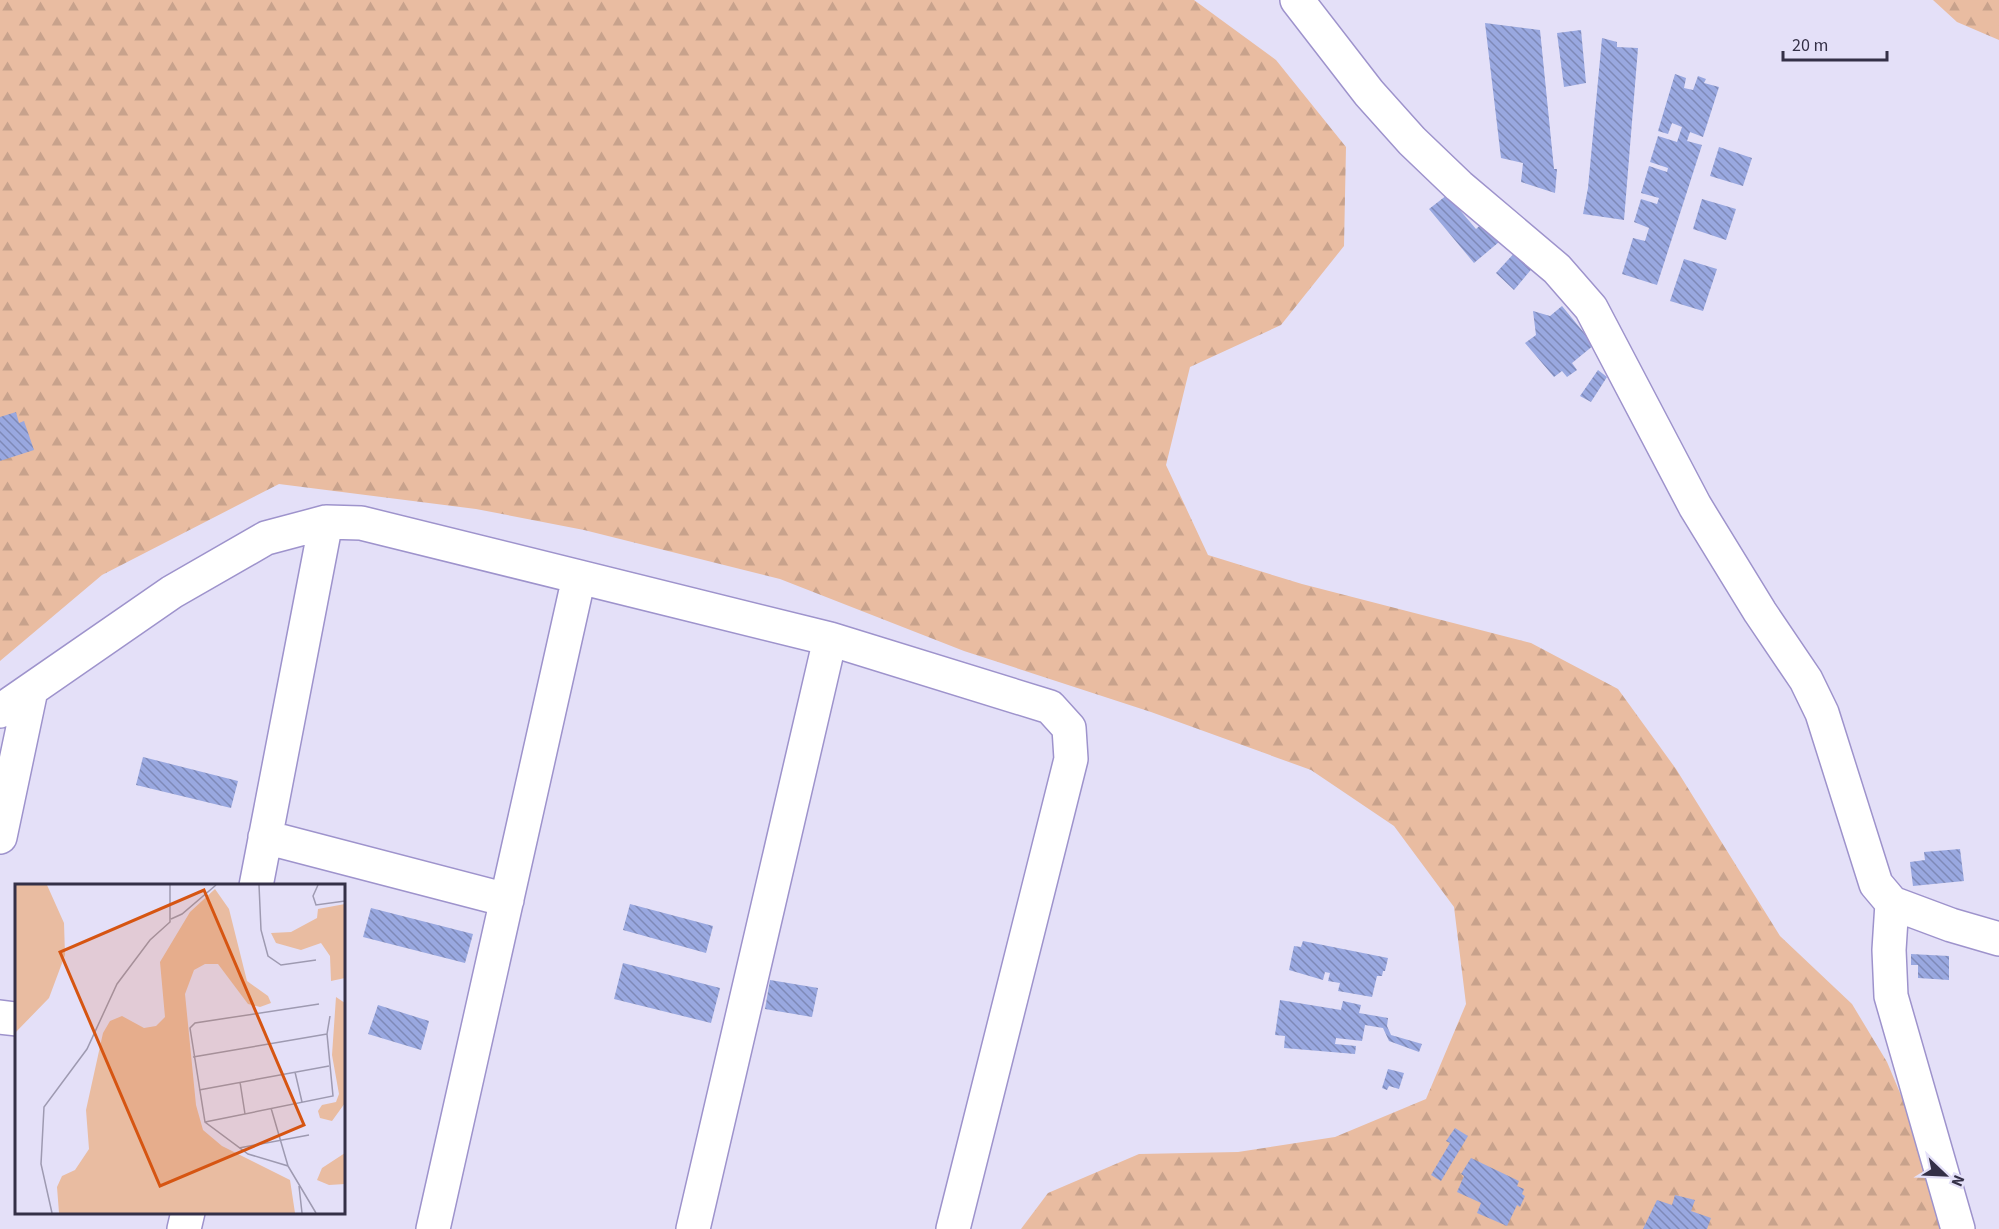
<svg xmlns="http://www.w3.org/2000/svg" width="1999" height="1229" viewBox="0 0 1999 1229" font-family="'Source Sans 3',sans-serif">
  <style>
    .forest { fill: url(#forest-firs) }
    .building { fill: url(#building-back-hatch) }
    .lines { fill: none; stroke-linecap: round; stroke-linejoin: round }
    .street-casing { stroke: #9e93cc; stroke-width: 36 }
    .street { stroke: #fff; stroke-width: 33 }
    .inset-road { fill: none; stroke: #9e9ab1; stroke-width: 1.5 }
    .view { fill: #d65512; fill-opacity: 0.15; stroke: #d65512; stroke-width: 3 }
    .inset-edge { fill: none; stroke: #343047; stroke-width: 3 }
  </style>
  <defs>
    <pattern id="forest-firs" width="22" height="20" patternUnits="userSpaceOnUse" patternTransform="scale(1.5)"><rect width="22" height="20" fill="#e9bca1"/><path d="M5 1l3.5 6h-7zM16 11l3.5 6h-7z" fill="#c8a28c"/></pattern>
    <pattern id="building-back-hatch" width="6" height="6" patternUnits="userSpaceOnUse" patternTransform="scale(1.5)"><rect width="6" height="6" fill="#99a8e0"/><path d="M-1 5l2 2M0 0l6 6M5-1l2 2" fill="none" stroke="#7e89b7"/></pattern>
  </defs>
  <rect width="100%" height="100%" fill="#e4e0f8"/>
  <path class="forest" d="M0 0H1194L1276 60 1346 147 1344 246 1281 325 1190 367 1166 465 1208 555 1302 584 1531 643 1618 689 1676 769 1780 936 1852 1004 1887 1062 1916 1131 1948 1229H1021L1048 1193 1139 1154 1238 1152 1335 1137 1426 1099 1466 1004 1454 907 1394 826 1311 770 1151 712 964 651 780 579 584 530 476 509 279 484 102 575 0 661Z
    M1933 0H1999V40L1957 22Z"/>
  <path class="building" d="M1485 23 1540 30 1554 169H1557L1555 193 1521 182 1523 163 1501 158Z
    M1581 30 1586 83 1564 87 1557 33Z
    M1602 38 1617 42V47L1638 48 1624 220 1583 214 1588 188Z
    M1675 74 1686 78 1684 88 1693 90 1698 76 1706 79 1704 83 1719 87 1703 137 1690 132 1687 141 1702 145 1657 285 1622 274 1633 238 1645 241 1649 228 1634 222 1641 199 1657 204 1659 198 1641 193 1649 166 1667 172 1668 168 1650 162 1658 136 1677 142 1682 127 1672 123 1668 134 1658 131Z
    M1719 147 1752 158 1743 186 1710 176Z
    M1447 195 1476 229 1484 222 1499 242 1474 263 1429 209Z
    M1702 199 1736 209 1726 240 1693 229Z
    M1517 250 1535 265 1514 290 1496 273Z
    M1684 259 1717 269 1703 311 1670 301Z
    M1562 306 1594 345 1572 363 1577 370 1567 377 1562 371 1554 377 1525 343 1536 335 1533 311 1550 316Z
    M1598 370 1607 377 1591 402 1580 396Z
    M16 412 19 423 24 421 34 450 0 461V417Z
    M143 757 238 781 231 808 136 785Z
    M1960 849 1964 881 1913 886 1910 862 1925 860 1924 852Z
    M630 904 713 926 706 953 623 930Z
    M371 908 473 934 465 963 363 937Z
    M1303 941 1388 958 1385 971H1383L1382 976H1377L1372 997 1338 991 1340 983 1328 981 1330 973 1325 972 1323 980 1289 970 1294 946 1301 947Z
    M1911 954 1949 956V980L1918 978V965H1911Z
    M623 963 720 988 711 1023 614 999Z
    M770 980 818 988 812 1017 765 1009Z
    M1280 1000 1341 1010 1343 1001 1361 1005 1359 1013 1388 1018 1387 1026 1391 1035 1422 1044 1419 1052 1389 1041 1383 1028 1365 1025 1362 1041 1336 1038 1335 1044 1356 1046 1355 1054 1284 1048 1285 1036 1275 1035Z
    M378 1005 429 1021 421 1050 368 1034Z
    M1388 1069 1404 1073 1399 1089 1389 1086 1387 1090 1382 1088Z
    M1455 1128 1468 1136 1441 1181 1431 1175 1450 1143 1446 1141Z
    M1471 1158 1519 1181 1517 1186 1524 1189 1522 1194 1525 1196 1520 1207 1517 1205 1507 1226 1477 1213 1481 1203 1457 1192 1464 1176 1461 1174Z
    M1675 1195 1695 1200 1691 1211 1711 1218 1707 1229H1643L1657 1200 1672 1205Z"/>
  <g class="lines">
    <g class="street-casing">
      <path id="street" d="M1297 0 1369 93 1412 141 1459 186 1557 269 1591 308 1695 506 1760 612 1806 680 1822 713 1876 884 1892 903 1951 925 1999 939
        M0 711 172 592 266 538 326 522 361 523 830 639 1050 707 1069 728 1071 759 953 1229
        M0 837 31 690
        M265 837 507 900
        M256 886 326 522
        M1892 903 1889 950 1891 996 1958 1229
        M0 1017 16 1019
        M184 1229 188 1212
        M433 1229 579 577
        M693 1229 830 639"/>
    </g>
    <use href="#street" class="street"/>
  </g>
  <g transform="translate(15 884)">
    <rect width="330" height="330" fill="#e4e0f8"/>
    <path d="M321 113 330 119V219L317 237 305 234 303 227 307 221 321 218 324 210 317 171Z" fill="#e9bca1"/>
    <path d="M0 1H32L49 39 50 71 34 114 0 149ZM200 5 214 25 232 97 253 112 256 119 245 123 233 120 203 80H190L179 86 170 110 181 221 188 246 207 262 275 296 280 329H44L42 303 47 292 60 286 74 265 71 226 88 149 95 137 107 132 129 144 141 142 150 133 145 78 175 28ZM330 20V94L316 97 315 72 306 59 286 66 261 59 256 49 276 48 302 34 303 25ZM330 269V300L314 301 302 296 307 284Z" fill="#e9bca1"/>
    <path class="inset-road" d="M244 1 246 46 253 72 266 81 301 76M303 1 298 12 301 21 330 17M156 35 167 30 201 1M178 173 312 150M280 188 287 218M225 198 230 230M184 206 314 182M256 224 273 282M190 238 318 212 312 150 315 132M224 264 294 251M284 302 287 329M37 329 26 280 29 223 72 165 102 100 135 56 155 38V1M301 329 273 282 233 270 190 238 175 144 180 139 304 120"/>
    <path class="view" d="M189 6 289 241 145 302 45 68Z"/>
    <rect width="330" height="330" class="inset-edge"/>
  </g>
  <g transform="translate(1945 1175) rotate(113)" stroke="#e4e0f8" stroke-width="4.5" paint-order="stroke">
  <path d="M0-4.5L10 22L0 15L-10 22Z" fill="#343047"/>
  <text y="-9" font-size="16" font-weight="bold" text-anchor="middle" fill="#343047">N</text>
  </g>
  <path d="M1783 51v9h104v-9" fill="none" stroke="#343047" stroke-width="3"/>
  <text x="1792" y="51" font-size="18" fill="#343047" stroke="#e4e0f8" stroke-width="4.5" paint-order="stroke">20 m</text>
</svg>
